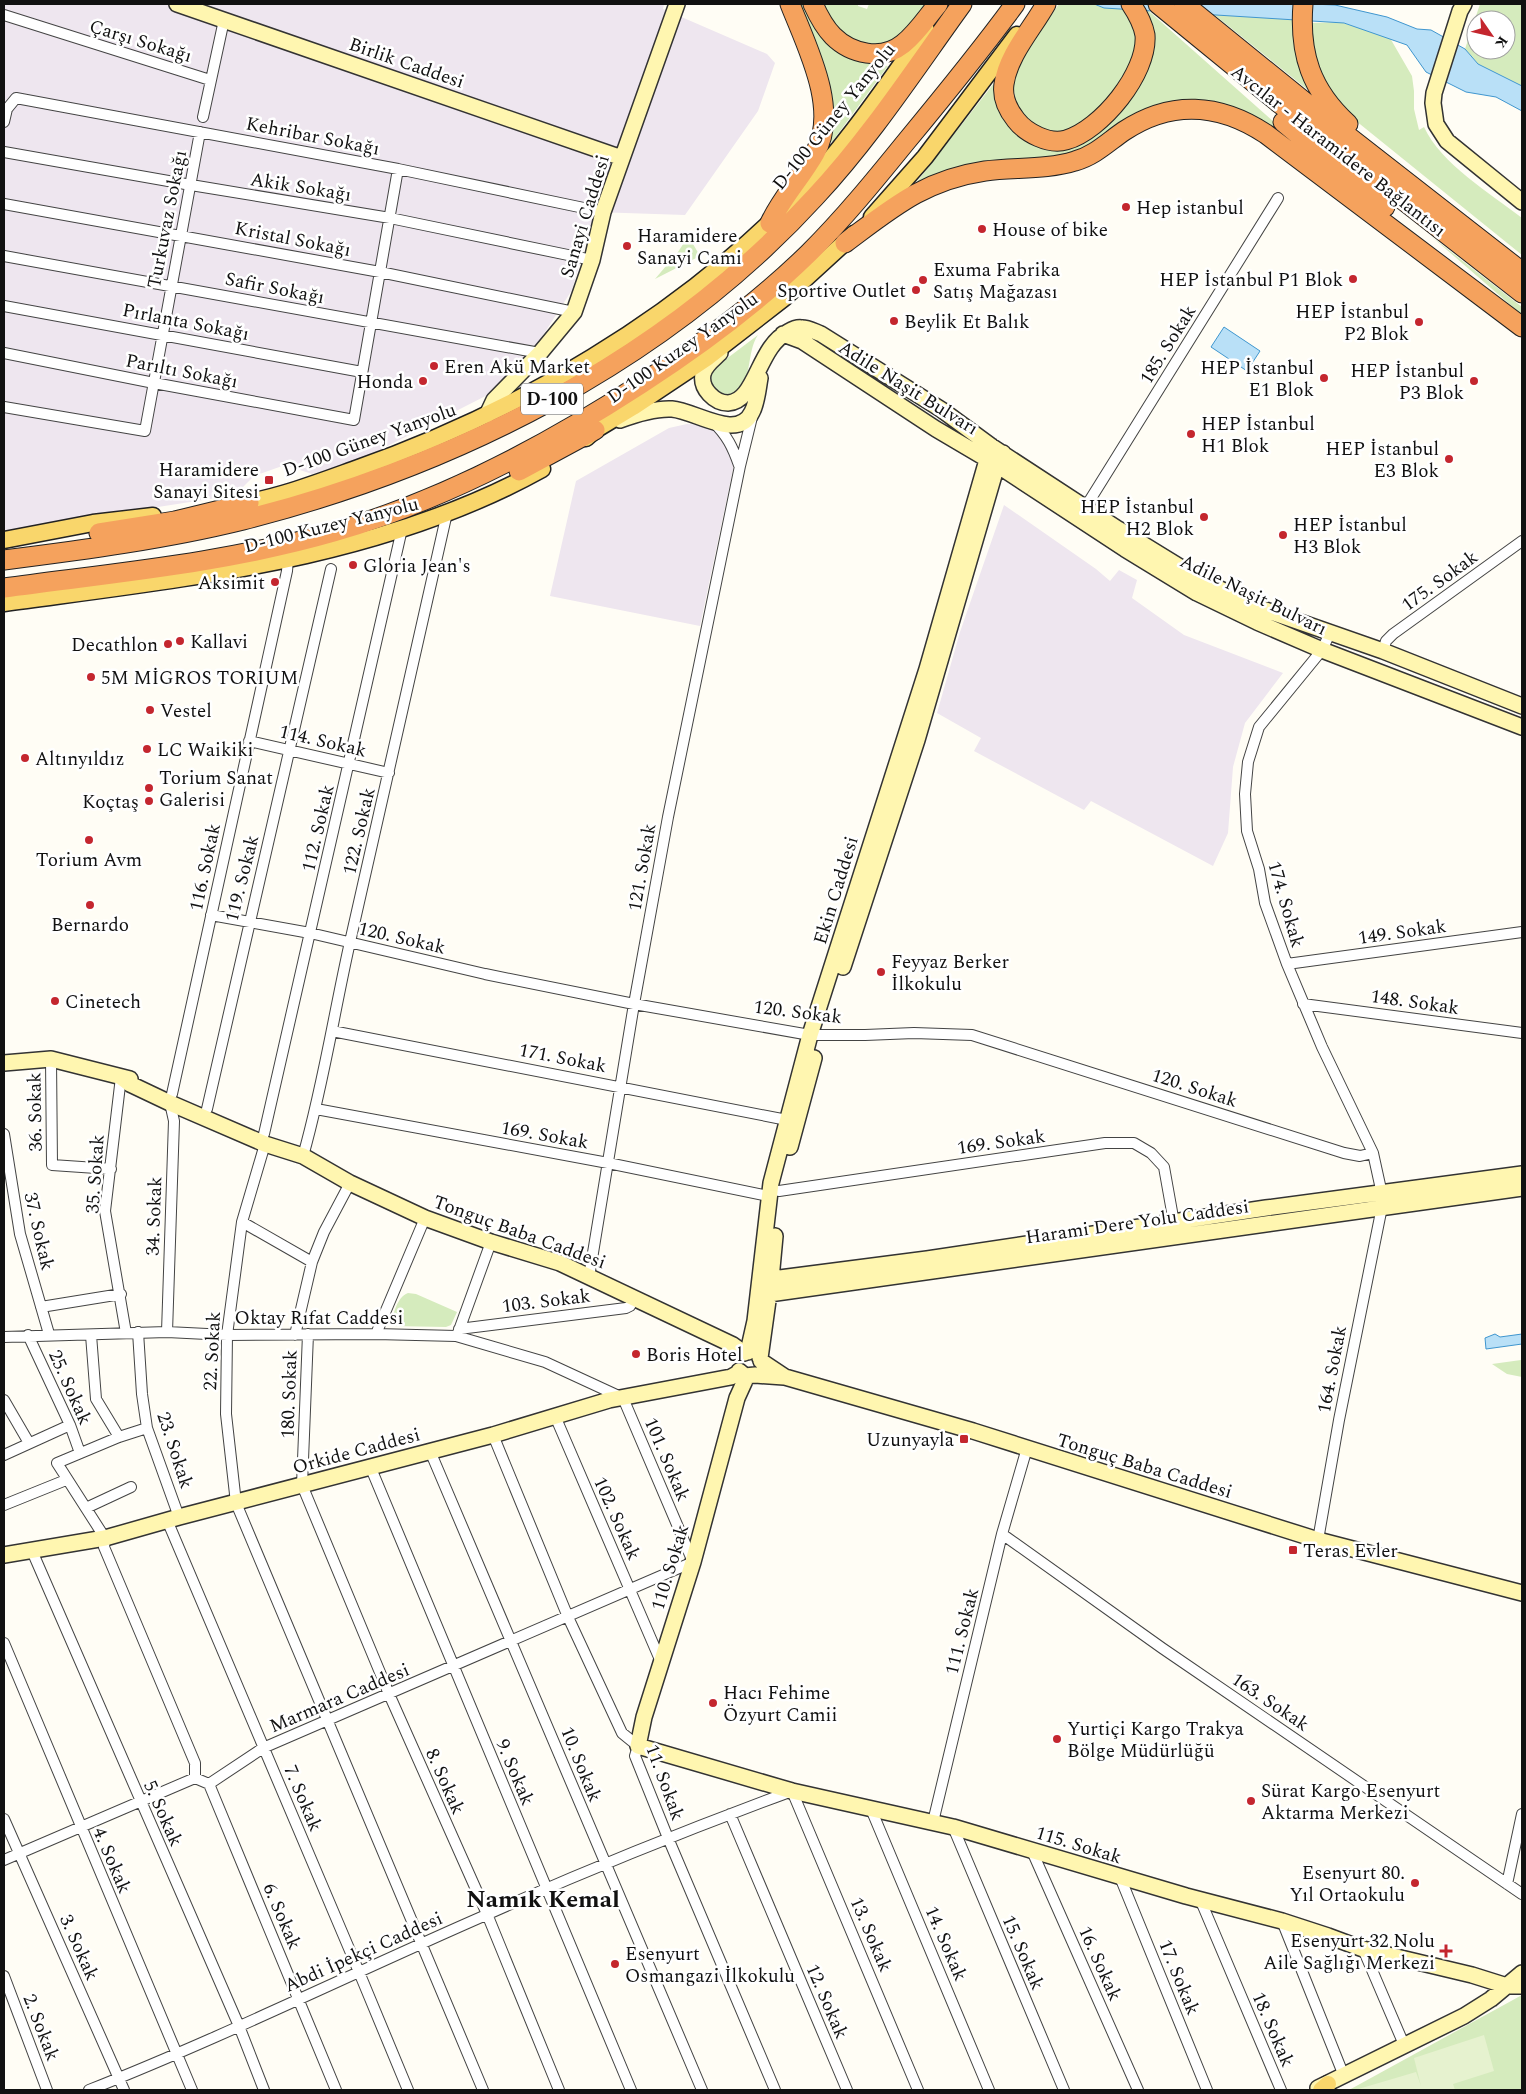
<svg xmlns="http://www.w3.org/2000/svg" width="1526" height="2094" viewBox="0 0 1526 2094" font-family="Spectral,serif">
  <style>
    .industrial { fill: #eee6ef }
    .green { fill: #d5ebbd; fill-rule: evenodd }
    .pitch { fill: #e6f2cf }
    .water { fill: #b9e0f7; stroke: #3f96cf }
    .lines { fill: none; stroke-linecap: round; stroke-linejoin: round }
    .street-casing { stroke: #444; stroke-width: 12 }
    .secondary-casing { stroke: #333; stroke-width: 18 }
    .primary-casing { stroke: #222; stroke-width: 19 }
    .highway-casing { stroke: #222; stroke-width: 21 }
    .street { stroke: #fff; stroke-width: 10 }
    .secondary { stroke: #fff6b0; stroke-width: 15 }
    .primary { stroke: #f9d66b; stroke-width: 16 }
    .highway { stroke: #f5a25d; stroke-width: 19 }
    .poi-dot { fill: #c4262e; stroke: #fff; stroke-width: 2 }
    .labels { text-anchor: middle; stroke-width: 5; stroke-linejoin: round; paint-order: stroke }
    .shield { fill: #fff; stroke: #585858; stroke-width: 1 }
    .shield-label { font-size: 18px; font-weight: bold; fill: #111 }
    .street-label { font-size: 19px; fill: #111; stroke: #fff }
    .poi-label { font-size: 19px; fill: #111; stroke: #fff; text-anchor: start }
    .district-label { font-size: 24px; font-weight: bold; fill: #111; stroke: #fff }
  </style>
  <rect width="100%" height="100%" fill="#fffdf5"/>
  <path class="industrial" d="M4 4H664L663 9 767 54 775 63 758 111 685 215 595 212 572 290 513 382 364 458 312 474 285 465 254 476 235 495 4 531Z
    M687 424 704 425 712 428 721 437 735 460 700 626 550 596 576 481 669 428Z
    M1004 505 1096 569 1110 581 1119 570 1137 580 1132 598 1184 635 1283 673 1245 723 1233 767 1228 833 1213 866 1091 801 1084 810 974 751 981 738 937 713 960 632Z"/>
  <path class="green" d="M797 4H807L872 61V64L888 66 832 142 830 141 831 122Z
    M821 4H858V6L867 9 869 4H927C919 13 911 27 902 34 866 60 840 35 821 4Z
    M1059 4H1092L1104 8 1123 4 1138 36 1137 54 1118 94 1070 133 1045 134 1018 113 1013 85 1018 62Z
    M1201 4 1224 15 1286 19 1297 4 1313 94Z
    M1480 4H1522V86L1478 64 1465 49ZM1476 20H1506V50H1476Z
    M1142 5 1355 194 1223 106 1099 140 1075 154 1059 159 975 165 916 183 998 78 1044 147 1131 95Z
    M1340 22 1390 38 1412 76 1414 91V109L1419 130 1424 127C1441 164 1490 193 1522 218V255L1345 112 1322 77 1312 53V23Z
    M691 232 693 244 700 256 655 279 678 252Z
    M1432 237 1522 307V315Z
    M758 335C746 352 753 382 735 394 719 404 707 382 713 369Z
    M408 1293 416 1294 457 1312 451 1325 446 1327 390 1326C394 1314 396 1298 408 1293Z
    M1521 1360 1522 1377 1507 1374 1492 1364Z
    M1522 1995V2090H1349Z"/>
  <path class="pitch" d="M1484 2035 1494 2071 1453 2084 1455 2090H1355L1416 2072 1421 2086 1414 2058Z"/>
  <path class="water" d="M1094 4H1311L1335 5 1387 17 1417 29 1431 30 1465 49 1478 64 1522 86V111L1496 97 1466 92 1426 72 1407 45 1344 23 1104 8Z
    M1224 327 1260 351 1247 371 1211 347Z
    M1495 1334 1500 1337 1522 1334V1344L1486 1349 1485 1338Z"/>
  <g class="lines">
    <g class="street-casing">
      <path id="street" d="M4 15 210 80
        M203 117 224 20
        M4 122 7 109 16 98 398 169 603 212
        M4 152 191 185 390 218 592 260
        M4 204 380 272 574 312
        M4 256 540 353
        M4 306 362 372
        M4 353 154 383 354 420 398 169
        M4 407 145 431 200 132
        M713 422C727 435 733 448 739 465
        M1085 508 1278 198
        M1330 633 1322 650 1259 727 1248 762 1245 794 1247 831 1259 869 1265 903 1287 964 1322 1047 1373 1153 1382 1194
        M1383 651 1386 641 1393 634 1522 541
        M249 741 389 773
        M211 915 310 933 485 974 634 1004 810 1035H865L914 1033 972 1035 1344 1153 1360 1156 1373 1153
        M1287 964 1522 932
        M1303 1004 1522 1033
        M332 1031 787 1120
        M51 1059 52 1165 111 1169
        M121 1077 105 1211 126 1333
        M172 1094 287 571 288 559
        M207 1109 331 569
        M316 1109 608 1163 768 1196
        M4 1134 20 1234 49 1334
        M264 1134 402 529
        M265 1144 242 1222 227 1335 226 1414 236 1503 483 2090
        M303 1156C323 1086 334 1013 350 942 381 799 416 656 447 513
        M779 1191 1105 1143H1134L1151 1153 1164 1167 1174 1223
        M242 1222 312 1262
        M589 1277 634 1004 668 817 740 466 753 413
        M41 1307 121 1294
        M459 1329 626 1308 630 1306 634 1299
        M138 1332 142 1394 147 1428 179 1517
        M167 1332 174 1121 170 1103
        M458 1333 491 1242
        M308 1334 302 1485 389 1694 487 1914 559 2090
        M376 1334 425 1218
        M28 1335 70 1425 80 1453
        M91 1335 96 1399 119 1437
        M295 1335 312 1262 324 1232 350 1183
        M4 1337 167 1332 227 1335 376 1334 456 1336 545 1362 623 1398 693 1562 263 1748 209 1784 195 1778 4 1860
        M4 1400 29 1443
        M555 1416 661 1662
        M147 1428 119 1437 57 1463 105 1538 104 1547 195 1763V1778
        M493 1435 568 1617 622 1733 638 1746 635 1756 668 1838 775 2090
        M430 1451C522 1664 610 1878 702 2090
        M4 1455 70 1425
        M370 1466 631 2090
        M4 1505 66 1480
        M86 1508 131 1487
        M167 1520 359 1972 408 2090
        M1002 1534 1162 1648 1522 1894
        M1318 1540 1339 1420 1382 1207
        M32 1551 239 2026 264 2090
        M4 1643 192 2090
        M209 1784 336 2090
        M871 1809 989 2090
        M730 1814 847 2090
        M4 1819 124 2090
        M933 1822 1002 1534 1027 1448
        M953 1827 1064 2090
        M1032 1851 1138 2090
        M1120 1877 1207 2090
        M1507 1884 1522 1814
        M1200 1899 1281 2090
        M1282 1921 1344 2076
        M1363 1949 1405 2047
        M4 1976 47 2090
        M89 2090C223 2037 353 1973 486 1915 587 1870 689 1829 792 1791L918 2090"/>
    </g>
    <g class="secondary-casing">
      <path id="secondary" d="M177 4 622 158
        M1464 4 1460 11 1434 93 1433 103 1436 124 1447 141 1522 202
        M783 334 802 341 936 429 997 465 1125 549 1197 593 1257 622 1322 650 1522 727
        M720 353C714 359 705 365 703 374 700 389 715 403 728 403 756 402 758 346 788 332 793 329 797 327 802 328 809 328 815 332 821 334L942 410 991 446 1118 529 1201 580 1260 608 1383 651 1522 706
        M487 415 494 400 540 353 574 312 592 260 603 212 677 4
        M620 420C636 414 654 408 672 409 696 411 738 442 752 412 757 403 758 389 760 378
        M843 967 917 740 997 465 1003 453
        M4 1063 51 1059 130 1079
        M121 1077 130 1084 170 1103 265 1144 303 1156 350 1183 425 1218 491 1242 560 1263 733 1345 744 1353
        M790 1147 814 1058
        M764 1280 927 1259 1266 1208 1522 1174
        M762 1295 1522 1188
        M748 1352 755 1321 771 1183 810 1035 927 669 991 446
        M760 1358 771 1279 775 1236
        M761 1361 785 1377 973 1431 1318 1540 1522 1593
        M739 1371 745 1376 755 1375 784 1377
        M747 1376 737 1398 693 1562 644 1717 638 1746 792 1791 953 1827 1186 1896 1282 1921 1328 1936 1363 1949 1472 1975 1507 1986H1522
        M4 1555 105 1538 179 1517 493 1435 609 1400 731 1377 740 1372
        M1318 2088 1464 2016 1491 1999 1522 1973"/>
    </g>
    <g class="primary-casing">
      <path id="primary" d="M872 217 925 157 1017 35
        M586 438 595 430 633 407 708 357 784 298 854 234
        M237 504C275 499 317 483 353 470 518 412 677 320 800 193 846 146 887 84 926 30
        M4 540 93 523 153 516
        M4 603C186 578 378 560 542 469
        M1321 2090 1328 2084"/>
    </g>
    <g class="highway-casing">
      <path id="highway" d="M813 4C818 15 824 27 833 36 851 54 882 61 903 44 917 33 927 17 938 4
        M1046 4C1032 29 1008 55 1004 84 1002 97 1008 110 1016 120 1026 133 1049 145 1066 140 1101 130 1148 73 1145 35 1143 24 1137 13 1131 4
        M1158 4 1279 103 1522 293
        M1184 4 1322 116 1522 272
        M1303 4C1299 54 1311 90 1348 124
        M1283 122 1385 207
        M770 223C782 197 801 178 815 153 840 110 806 45 790 4
        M845 243C892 208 924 180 985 171 1015 167 1046 170 1075 161 1094 156 1108 142 1124 131 1171 100 1219 103 1266 134L1522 327
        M519 471 595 430
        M99 533 175 521 249 503
        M4 560C83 550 166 539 243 520 456 466 665 361 815 197 870 138 915 69 962 4
        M4 588C114 573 227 563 334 532 444 500 546 446 641 384 701 345 758 303 809 253 844 218 875 180 905 143 943 97 980 52 1015 4"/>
    </g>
    <use href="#street" class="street"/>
    <use href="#secondary" class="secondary"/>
    <use href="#primary" class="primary"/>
    <use href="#highway" class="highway"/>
  </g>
  <g class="poi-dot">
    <circle cx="1126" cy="207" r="5"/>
    <circle cx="982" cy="229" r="5"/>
    <circle cx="627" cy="246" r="5"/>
    <circle cx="1353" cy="279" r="5"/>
    <circle cx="923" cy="280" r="5"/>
    <circle cx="916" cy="290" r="5"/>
    <circle cx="894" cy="321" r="5"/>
    <circle cx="1419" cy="322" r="5"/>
    <circle cx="434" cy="366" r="5"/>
    <circle cx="1324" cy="378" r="5"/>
    <circle cx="423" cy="381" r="5"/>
    <circle cx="1474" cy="381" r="5"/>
    <circle cx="1191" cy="434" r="5"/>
    <circle cx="1449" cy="459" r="5"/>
    <rect x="264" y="475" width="10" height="10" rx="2.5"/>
    <circle cx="1204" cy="517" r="5"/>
    <circle cx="1283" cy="535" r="5"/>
    <circle cx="353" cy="565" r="5"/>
    <circle cx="275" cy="582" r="5"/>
    <circle cx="180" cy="641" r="5"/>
    <circle cx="168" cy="644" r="5"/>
    <circle cx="91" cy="677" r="5"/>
    <circle cx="150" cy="710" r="5"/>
    <circle cx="147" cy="749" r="5"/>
    <circle cx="25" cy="758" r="5"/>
    <circle cx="149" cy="788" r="5"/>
    <circle cx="149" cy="801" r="5"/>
    <circle cx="89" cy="840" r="5"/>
    <circle cx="90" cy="905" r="5"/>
    <circle cx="881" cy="972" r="5"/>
    <circle cx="55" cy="1001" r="5"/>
    <circle cx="636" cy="1354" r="5"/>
    <rect x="959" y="1434" width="10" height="10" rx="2.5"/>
    <rect x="1288" y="1545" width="10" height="10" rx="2.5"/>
    <circle cx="713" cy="1703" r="5"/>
    <circle cx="1057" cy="1739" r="5"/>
    <circle cx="1251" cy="1801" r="5"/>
    <circle cx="1415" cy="1883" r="5"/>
    <path d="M1443.5 1943.5h5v5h5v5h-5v5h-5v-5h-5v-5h5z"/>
    <circle cx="615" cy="1964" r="5"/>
  </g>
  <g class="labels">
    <rect class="shield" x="521" y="383.5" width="62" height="31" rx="4"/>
    <g class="shield-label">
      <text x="552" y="405">D-100</text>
    </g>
    <g class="street-label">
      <text transform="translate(141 40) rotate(17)" y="7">Çarşı Sokağı</text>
      <text transform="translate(407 62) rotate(19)" y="7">Birlik Caddesi</text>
      <text transform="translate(833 116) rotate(-51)" y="7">D-100 Güney Yanyolu</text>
      <text transform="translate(313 135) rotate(11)" y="7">Kehribar Sokağı</text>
      <text transform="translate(1339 150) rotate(38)" y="7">Avcılar - Haramidere Bağlantısı</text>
      <text transform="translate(301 186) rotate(9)" y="7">Akik Sokağı</text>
      <text transform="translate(584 216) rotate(-73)" y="7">Sanayi Caddesi</text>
      <text transform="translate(166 219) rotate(-79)" y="7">Turkuvaz Sokağı</text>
      <text transform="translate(293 238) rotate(11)" y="7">Kristal Sokağı</text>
      <text transform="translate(275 287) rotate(11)" y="7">Safir Sokağı</text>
      <text transform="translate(186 321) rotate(11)" y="7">Pırlanta Sokağı</text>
      <text transform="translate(1167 344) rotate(-58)" y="7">185. Sokak</text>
      <text transform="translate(682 347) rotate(-35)" y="7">D-100 Kuzey Yanyolu</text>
      <text transform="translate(182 370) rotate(11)" y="7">Parıltı Sokağı</text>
      <text transform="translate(909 387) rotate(32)" y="7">Adile Naşit Bulvarı</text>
      <text transform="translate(369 439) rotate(-20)" y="7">D-100 Güney Yanyolu</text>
      <text transform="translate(331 524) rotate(-14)" y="7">D-100 Kuzey Yanyolu</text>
      <text transform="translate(1439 580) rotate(-36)" y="7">175. Sokak</text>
      <text transform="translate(1254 594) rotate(26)" y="7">Adile Naşit Bulvarı</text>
      <text transform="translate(323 740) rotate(13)" y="7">114. Sokak</text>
      <text transform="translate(317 828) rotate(-77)" y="7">112. Sokak</text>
      <text transform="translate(358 831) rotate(-77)" y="7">122. Sokak</text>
      <text transform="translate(204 867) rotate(-78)" y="7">116. Sokak</text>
      <text transform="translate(641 867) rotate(-80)" y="7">121. Sokak</text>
      <text transform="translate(241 878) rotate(-76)" y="7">119. Sokak</text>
      <text transform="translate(835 890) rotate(-73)" y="7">Ekin Caddesi</text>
      <text transform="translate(1287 904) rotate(74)" y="7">174. Sokak</text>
      <text transform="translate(1402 931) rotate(-8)" y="7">149. Sokak</text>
      <text transform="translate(402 937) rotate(13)" y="7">120. Sokak</text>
      <text transform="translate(1415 1001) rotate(8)" y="7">148. Sokak</text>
      <text transform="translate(798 1011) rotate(7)" y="7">120. Sokak</text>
      <text transform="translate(563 1057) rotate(11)" y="7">171. Sokak</text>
      <text transform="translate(1195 1087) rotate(18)" y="7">120. Sokak</text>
      <text transform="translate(34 1112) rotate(-91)" y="7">36. Sokak</text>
      <text transform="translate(545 1134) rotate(10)" y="7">169. Sokak</text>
      <text transform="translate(1001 1141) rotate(-8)" y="7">169. Sokak</text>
      <text transform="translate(94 1174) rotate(-86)" y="7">35. Sokak</text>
      <text transform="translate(153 1216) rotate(-88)" y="7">34. Sokak</text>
      <text transform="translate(1137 1221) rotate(-8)" y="7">Harami Dere Yolu Caddesi</text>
      <text transform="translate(40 1231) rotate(77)" y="7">37. Sokak</text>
      <text transform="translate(520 1231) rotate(20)" y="7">Tonguç Baba Caddesi</text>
      <text transform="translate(546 1300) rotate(-7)" y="7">103. Sokak</text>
      <text x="319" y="1324">Oktay Rıfat Caddesi</text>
      <text transform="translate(211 1351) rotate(-87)" y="7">22. Sokak</text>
      <text transform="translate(1331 1369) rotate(-79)" y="7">164. Sokak</text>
      <text transform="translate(71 1387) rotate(66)" y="7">25. Sokak</text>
      <text transform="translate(288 1394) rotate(-88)" y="7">180. Sokak</text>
      <text transform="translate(176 1450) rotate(72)" y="7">23. Sokak</text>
      <text transform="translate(356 1450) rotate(-15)" y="7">Orkide Caddesi</text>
      <text transform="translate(668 1459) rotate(67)" y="7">101. Sokak</text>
      <text transform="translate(1145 1465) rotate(17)" y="7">Tonguç Baba Caddesi</text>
      <text transform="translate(618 1518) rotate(66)" y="7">102. Sokak</text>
      <text transform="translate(669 1567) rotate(-73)" y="7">110. Sokak</text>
      <text transform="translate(961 1631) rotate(-76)" y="7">111. Sokak</text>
      <text transform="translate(339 1697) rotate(-23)" y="7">Marmara Caddesi</text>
      <text transform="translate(1271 1701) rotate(34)" y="7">163. Sokak</text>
      <text transform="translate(582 1764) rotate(68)" y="7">10. Sokak</text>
      <text transform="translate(516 1772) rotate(67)" y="7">9. Sokak</text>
      <text transform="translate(446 1781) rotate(66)" y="7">8. Sokak</text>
      <text transform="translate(666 1782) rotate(70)" y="7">11. Sokak</text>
      <text transform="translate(304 1798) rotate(67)" y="7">7. Sokak</text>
      <text transform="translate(164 1813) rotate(66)" y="7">5. Sokak</text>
      <text transform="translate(1079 1844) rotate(17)" y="7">115. Sokak</text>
      <text transform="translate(113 1860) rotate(67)" y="7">4. Sokak</text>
      <text transform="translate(283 1916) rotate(67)" y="7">6. Sokak</text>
      <text transform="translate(872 1934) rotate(67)" y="7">13. Sokak</text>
      <text transform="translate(947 1943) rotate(67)" y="7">14. Sokak</text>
      <text transform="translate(80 1947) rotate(66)" y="7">3. Sokak</text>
      <text transform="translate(363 1951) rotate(-24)" y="7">Abdi İpekçi Caddesi</text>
      <text transform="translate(1024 1952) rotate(67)" y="7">15. Sokak</text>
      <text transform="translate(1101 1963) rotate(66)" y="7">16. Sokak</text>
      <text transform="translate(1180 1977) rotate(68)" y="7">17. Sokak</text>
      <text transform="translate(828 2001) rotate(67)" y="7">12. Sokak</text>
      <text transform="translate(42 2027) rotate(69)" y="7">2. Sokak</text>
      <text transform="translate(1274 2029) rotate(67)" y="7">18. Sokak</text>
    </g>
    <g class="poi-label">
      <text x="1136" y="214">Hep istanbul</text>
      <text x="992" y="236">House of bike</text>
      <text x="637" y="242">Haramidere<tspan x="637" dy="22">Sanayi Cami</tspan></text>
      <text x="933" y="276">Exuma Fabrika<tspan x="933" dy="22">Satış Mağazası</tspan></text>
      <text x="1343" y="286" text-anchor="end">HEP İstanbul P1 Blok</text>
      <text x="906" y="297" text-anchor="end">Sportive Outlet</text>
      <text x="1409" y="318" text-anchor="end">HEP İstanbul<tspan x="1409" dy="22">P2 Blok</tspan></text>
      <text x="904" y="328">Beylik Et Balık</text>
      <text x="444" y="373">Eren Akü Market</text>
      <text x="1314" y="374" text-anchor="end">HEP İstanbul<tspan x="1314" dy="22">E1 Blok</tspan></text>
      <text x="1464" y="377" text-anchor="end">HEP İstanbul<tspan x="1464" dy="22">P3 Blok</tspan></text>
      <text x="413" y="388" text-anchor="end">Honda</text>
      <text x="1201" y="430">HEP İstanbul<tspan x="1201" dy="22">H1 Blok</tspan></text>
      <text x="1439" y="455" text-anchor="end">HEP İstanbul<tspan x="1439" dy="22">E3 Blok</tspan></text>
      <text x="259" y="476" text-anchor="end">Haramidere<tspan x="259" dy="22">Sanayi Sitesi</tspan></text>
      <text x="1194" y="513" text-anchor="end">HEP İstanbul<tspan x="1194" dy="22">H2 Blok</tspan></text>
      <text x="1293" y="531">HEP İstanbul<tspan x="1293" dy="22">H3 Blok</tspan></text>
      <text x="363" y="572">Gloria Jean's</text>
      <text x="265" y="589" text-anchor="end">Aksimit</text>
      <text x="190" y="648">Kallavi</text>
      <text x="158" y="651" text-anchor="end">Decathlon</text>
      <text x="101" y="684">5M MİGROS TORIUM</text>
      <text x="160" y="717">Vestel</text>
      <text x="157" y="756">LC Waikiki</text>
      <text x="35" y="765">Altınyıldız</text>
      <text x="159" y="784">Torium Sanat<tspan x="159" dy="22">Galerisi</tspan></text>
      <text x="139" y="808" text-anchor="end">Koçtaş</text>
      <text x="89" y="866" text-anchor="middle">Torium Avm</text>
      <text x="90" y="931" text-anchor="middle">Bernardo</text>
      <text x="891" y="968">Feyyaz Berker<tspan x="891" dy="22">İlkokulu</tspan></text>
      <text x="65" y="1008">Cinetech</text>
      <text x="646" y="1361">Boris Hotel</text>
      <text x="954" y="1446" text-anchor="end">Uzunyayla</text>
      <text x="1303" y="1557">Teras Evler</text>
      <text x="723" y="1699">Hacı Fehime<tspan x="723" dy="22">Özyurt Camii</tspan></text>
      <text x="1067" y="1735">Yurtiçi Kargo Trakya<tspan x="1067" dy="22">Bölge Müdürlüğü</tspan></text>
      <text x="1261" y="1797">Sürat Kargo Esenyurt<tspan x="1261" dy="22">Aktarma Merkezi</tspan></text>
      <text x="1405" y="1879" text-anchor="end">Esenyurt 80.<tspan x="1405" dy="22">Yıl Ortaokulu</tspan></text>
      <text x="1435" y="1947" text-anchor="end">Esenyurt 32 Nolu<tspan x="1435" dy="22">Aile Sağlığı Merkezi</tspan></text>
      <text x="625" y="1960">Esenyurt<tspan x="625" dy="22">Osmangazi İlkokulu</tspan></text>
    </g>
    <g class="district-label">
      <text x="543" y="1907">Namık Kemal</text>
    </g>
  </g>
  <rect width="1526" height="2094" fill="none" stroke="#111111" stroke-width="10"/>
  <g transform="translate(1491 35) rotate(124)"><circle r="24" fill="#ffffff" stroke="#a0a0a0"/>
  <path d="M0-4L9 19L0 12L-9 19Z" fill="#c4262e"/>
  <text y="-8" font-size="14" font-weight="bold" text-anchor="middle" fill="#111111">K</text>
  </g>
</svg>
